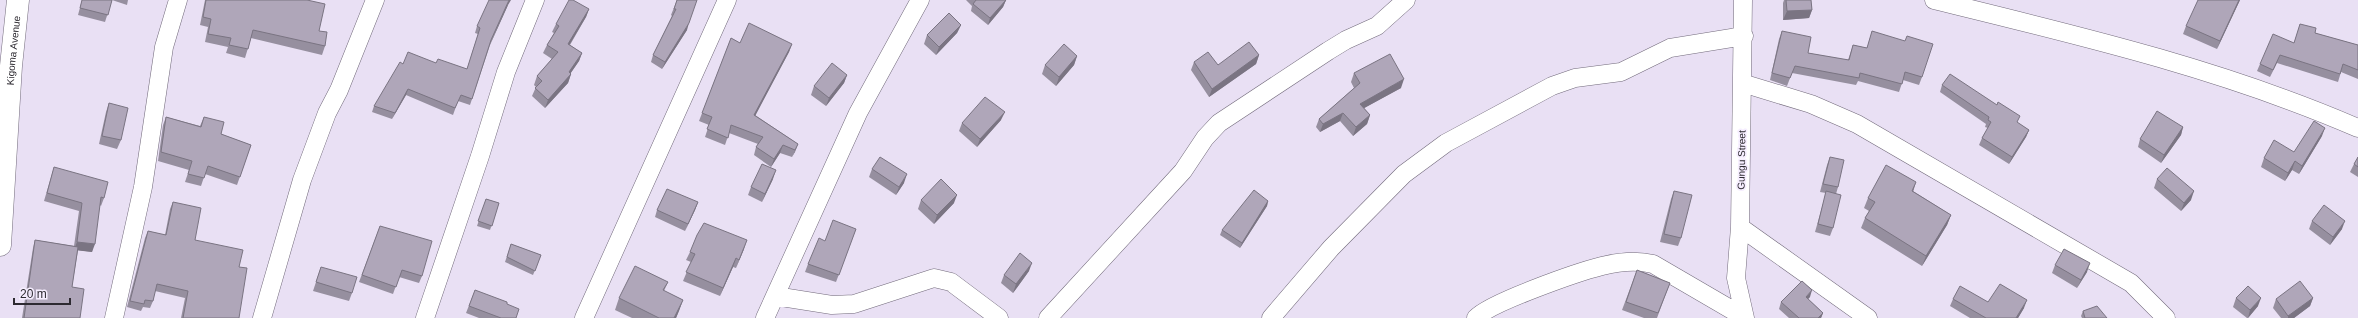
<svg xmlns="http://www.w3.org/2000/svg" width="2358" height="318" viewBox="0 0 2358 318" font-family="Arial,sans-serif">
  <style>
    .lines { fill: none; stroke-linecap: round; stroke-linejoin: round }
    .minor-casing { stroke: #726a7b; stroke-width: 19 }
    .major-casing { stroke: #726a7b; stroke-width: 23 }
    .minor { stroke: #fff; stroke-width: 18 }
    .major { stroke: #fff; stroke-width: 22 }
    .wall { fill: #968f9f }
    .shaded-wall { fill: #7a7482 }
    .building { fill: #afa6b9; stroke: #7a7482 }
    .labels { text-anchor: middle; stroke-width: 3.5; stroke-linejoin: round; paint-order: stroke }
    .street-label { font-size: 10px; fill: #2d2a31; stroke: #f6eeff }
  </style>
  <rect width="100%" height="100%" fill="#e9e0f4"/>
  <g class="lines">
    <g class="minor-casing">
      <path id="minor" d="M1743 0 1740 227 1736 278 1745 318
        M1934 0C2077 35 2222 69 2358 128
        M1742 83 1811 104 1857 124 2131 283 2166 318
        M1740 227 1868 318
        M775 296 832 305 854 304 934 278 951 282 999 318
        M114 318 143 187 164 47 178 0
        M262 318 302 180 327 113 339 90 375 0
        M425 318 480 156 506 72 535 0
        M584 318 727 0
        M765 318 858 113 920 0
        M1048 318 1183 171 1205 138 1219 123 1328 51 1346 40 1377 26 1406 0
        M1271 318 1331 248 1404 174 1446 143 1552 86 1575 78 1621 72 1670 48 1744 36
        M1476 318C1489 303 1578 272 1602 266 1618 262 1637 260 1653 264L1744 317"/>
    </g>
    <g class="major-casing">
      <g id="major">
        <path id="s1" d="M0 245 11 66 18 0"/>
      </g>
    </g>
    <use href="#minor" class="minor"/>
    <use href="#major" class="major"/>
  </g>
  <path class="wall" d="M82 0H128L127 5 112 0 105 22 78 15Z
    M205 0H307L325 46 322 55 251 38 245 58 226 53 228 47 205 42 208 27 200 25Z
    M677 0 687 30 662 69 651 62 653 55 672 16 671 15Z
    M966 0H1006L1003 7 988 25 971 11 972 6Z
    M1784 0H1811L1812 10 1809 18 1783 20V3Z
    M2240 0 2217 49 2183 34 2186 26Z
    M508 5 490 45 470 105 458 101 453 115 406 95 392 119 372 112 374 106 403 64 436 63 467 69 478 34 475 33 477 26Z
    M589 9 586 17 570 45 582 53 579 61 570 74H571L568 83 545 108 532 96 536 87 534 85 537 76 552 59 543 53 547 45 554 33 552 32 556 24Z
    M2300 24 2315 33 2358 45V79L2341 72 2338 82 2277 63 2270 77 2257 71 2260 64 2294 43Z
    M961 25 957 33 936 55 924 44 927 35Z
    M1782 31 1808 53 1848 60 1853 45 1867 48 1872 31 1922 77 1919 85 1903 80 1899 92 1858 81 1856 85 1792 73 1787 86 1770 80 1779 39Z
    M731 38 740 43 792 44 789 52 755 115 798 144 792 157 780 153 771 167 754 155 756 147 758 144 729 133 725 145 705 137 709 125 699 121Z
    M1259 55 1256 64 1209 97 1191 70 1194 62 1218 65Z
    M1077 56 1074 65 1056 86 1042 74 1045 65Z
    M1354 73 1401 88 1364 108 1370 115 1367 124 1353 136 1340 121 1320 132 1316 127 1319 119 1354 88 1351 82Z
    M847 75 844 83 826 106 811 95 814 86Z
    M1942 85 2018 123 2029 130 2026 137 2009 164 1979 145 1982 138 1988 128 1985 127 1986 124 1940 92Z
    M109 103 121 140 117 149 99 144 106 112Z
    M166 117 200 126 204 117 221 134 251 145 237 185 205 174 201 186 185 182 189 170 158 161 163 125Z
    M1001 120 977 147 959 131 962 123Z
    M2183 127 2181 135 2161 163 2138 147 2140 139Z
    M2322 136 2299 174 2292 170 2285 181 2261 167 2264 158 2294 152Z
    M1830 157 1838 187 1836 194 1833 228 1830 236 1815 232 1826 193 1820 192 1827 165Z
    M2358 157V177L2350 172 2354 164Z
    M54 167 104 198 101 206 100 205 92 252 78 250 72 287 80 318H22L33 248 35 240 74 246 79 211 44 201Z
    M872 169 904 183 896 195 869 177Z
    M773 179 762 202 748 195 751 187Z
    M2157 179 2191 200 2181 211 2154 188Z
    M1674 191 1681 238 1678 246 1660 242 1671 199Z
    M1913 191 1951 215 1947 225 1922 266 1861 228 1865 218 1869 211 1864 208 1868 198Z
    M486 199 499 203 490 230 477 226Z
    M921 200 954 203 934 224 918 209Z
    M1268 201 1267 206 1240 248 1220 235 1222 230Z
    M173 202 195 240 239 267V318H181L185 298 155 291 153 301 150 308 143 307 141 311 127 307 145 238 148 231 165 235 170 209Z
    M698 202 695 210 685 231 655 217 657 210Z
    M2312 221 2342 229 2330 245 2309 229Z
    M380 226 422 276 419 283 399 277 393 294 359 282Z
    M856 229 836 282 805 272 808 264 825 241Z
    M511 244 541 255 533 275 505 262Z
    M744 249 736 268 733 267 720 296 683 281 691 262 686 260 690 252Z
    M2055 265 2087 272 2077 288 2052 273Z
    M321 267 352 293 349 301 313 291Z
    M1637 270 1670 283 1657 318H1644L1622 310Z
    M1029 271 1013 293 1001 283 1004 275Z
    M668 282 664 291 683 300 676 318H632L615 310 619 298Z
    M475 290 507 304 516 318H479L466 313Z
    M1810 297 1808 299 1823 313 1821 318H1789L1779 309 1781 302Z
    M2236 298 2258 306 2248 318H2247L2233 307Z
    M2313 298 2310 306 2294 318H2281L2273 308 2276 299Z
    M1953 299 1988 302 2024 308 2018 318H1970L1950 306Z
    M2083 311 2107 318H2082L2081 316Z"/>
  <path class="shaded-wall" d="M509 0H511L508 5 489 47Z
    M1006 0 1003 7 988 25 990 18Z
    M2239 0H2240L2217 49 2220 41Z
    M589 9 586 17 565 52 568 44Z
    M1812 10 1809 18 1783 20 1787 11Z
    M689 23 687 30 662 69 665 62Z
    M961 25 957 33 936 55 939 47Z
    M792 44 789 52 752 122 754 115Z
    M582 53 579 61 568 77 571 74 568 83 545 108 548 100 569 72Z
    M1259 55 1256 64 1209 97 1212 89Z
    M1077 56 1074 65 1056 86 1059 77Z
    M847 75 844 83 826 106 829 98Z
    M1404 79 1401 88 1357 112 1360 104Z
    M408 89 406 95 392 119 395 113Z
    M1005 112 1001 120 977 147 980 139Z
    M1343 113 1340 121 1320 132 1323 124Z
    M1370 115 1367 124 1353 136 1356 127Z
    M2183 127 2181 135 2161 163 2164 155Z
    M2325 128 2322 136 2299 174 2302 166Z
    M2029 130 2026 137 2009 164 2012 157Z
    M798 144 795 152 792 157 795 150Z
    M783 145 780 153 771 167 774 159Z
    M2295 161 2292 170 2285 181 2288 173Z
    M776 170 773 179 762 202 765 194Z
    M907 174 904 183 896 195 899 187Z
    M1916 182 1913 192 1912 191Z
    M2194 191 2191 200 2181 211 2184 203Z
    M957 195 954 203 934 224 937 215Z
    M1268 201 1267 206 1240 248 1242 243Z
    M698 202 695 210 685 231 688 224Z
    M1951 215 1947 225 1922 266 1926 256Z
    M2345 221 2342 229 2330 245 2333 237Z
    M747 240 744 249 736 268 739 260Z
    M77 242 95 244 92 252 74 250Z
    M736 258 733 267 720 296 723 288Z
    M1032 263 1029 271 1013 293 1016 284Z
    M2090 263 2087 272 2077 288 2081 280Z
    M1812 290 1810 297 1804 303 1806 297Z
    M2261 298 2258 306 2248 318 2250 310Z
    M2313 298 2310 306 2294 318H2288V316Z
    M683 300 679 311 676 318H674Z
    M2027 300 2024 308 2018 318H2016Z
    M1823 313 1821 318H1818Z"/>
  <path class="building" d="M82 0H112L108 15 80 8Z
    M206 0H307L325 4 319 31 327 32 325 46 253 30 248 49 229 45 231 38 208 34 211 19 203 17Z
    M489 0H509L491 40 472 99 461 95 455 108 408 89 395 113 374 106 400 62 403 64 408 52 436 63 438 59 467 69 480 28 477 26Z
    M569 0H573L589 9 568 44 582 53 569 72 571 74 548 100 535 88 542 81 537 76 558 52 547 45 559 26 556 24Z
    M677 0H697L689 23 665 62 653 55 676 9H674Z
    M976 0H1006L990 18 973 4Z
    M1786 0H1811L1812 10 1787 11Z
    M2198 0H2239L2220 41 2186 26Z
    M949 13 961 25 939 47 927 35Z
    M749 23 792 44 754 115 798 144 795 150 783 145 774 159 756 147 763 137 731 125 728 138 707 129 712 117 702 113 731 38 740 43Z
    M2300 24 2316 28 2315 33 2358 45V70L2343 64 2340 74 2280 55 2273 70 2260 64 2273 34 2294 43Z
    M1782 31 1811 37 1808 53 1849 60 1853 45 1867 48 1872 31 1905 41 1907 36 1933 44 1922 77 1905 72 1902 84 1860 73 1859 78 1795 66 1790 78 1772 73Z
    M1249 42 1259 55 1212 89 1194 62 1208 52 1218 65Z
    M1064 44 1077 56 1059 77 1045 65Z
    M1390 54 1404 79 1360 104 1370 115 1356 127 1343 113 1323 124 1319 119 1360 83 1354 73Z
    M832 63 847 75 829 98 814 86Z
    M1950 74 1997 105 1998 102 2020 116 2017 122 2029 130 2012 157 1982 138 1991 122 1988 120 1989 117 1942 85Z
    M985 97 1005 112 980 139 962 123Z
    M109 103 128 108 121 140 102 136Z
    M2157 111 2183 127 2164 155 2140 139Z
    M166 117 201 127 204 117 224 122 221 134 251 145 240 177 208 166 204 178 188 174 192 161 161 152Z
    M2314 121 2325 128 2302 166 2295 161 2288 173 2264 158 2274 140 2294 152Z
    M880 157 907 174 899 187 872 169Z
    M1830 157 1844 160 1838 187 1823 184Z
    M2358 157V167L2354 164Z
    M762 164 776 170 765 194 751 187Z
    M1886 165 1916 182 1912 191 1951 215 1926 256 1865 218 1875 202 1868 198Z
    M54 167 108 182 104 198 101 197 95 244 77 242 82 203 47 193Z
    M2167 168 2194 191 2184 203 2157 179Z
    M941 179 957 195 937 215 921 200Z
    M667 189 698 202 688 224 657 210Z
    M1254 190 1268 201 1242 243 1222 230Z
    M1674 191 1692 195 1681 238 1664 234Z
    M1826 191 1841 195 1833 228 1818 224Z
    M486 199 499 203 492 226 478 221Z
    M173 202 201 208 195 240 243 250 239 267 247 268 239 318H183L188 291 157 284 153 301 145 300 144 304 130 301 148 231 166 235Z
    M2324 205 2345 221 2333 237 2312 221Z
    M833 220 856 229 839 275 808 264 819 238 825 241Z
    M704 223 747 240 739 260 736 258 723 288 686 272 695 254 690 252 697 235Z
    M380 226 432 241 422 276 402 270 396 287 362 275Z
    M35 240 78 247 72 287 84 289 80 318H24Z
    M511 244 541 255 535 271 507 257Z
    M2064 249 2090 263 2081 280 2055 265Z
    M1020 253 1032 263 1016 284 1004 275Z
    M635 266 668 282 663 290 683 300 674 318H659L619 298Z
    M321 267 357 277 352 293 316 282Z
    M1637 270 1670 283 1658 313 1626 302Z
    M1802 281 1812 290 1806 297 1823 313 1818 318H1799L1781 302Z
    M2300 281 2313 298 2288 316 2276 299Z
    M2000 284 2027 300 2016 318H1986L1953 299 1960 286 1988 302Z
    M2248 286 2261 298 2250 310 2236 298Z
    M475 290 507 302V304L519 309 516 318H501L469 306Z
    M2097 306 2107 318H2085L2083 311Z"/>
  <g class="labels">
    <g class="street-label">
      <text dy="4" stroke="none"><textPath href="#s1" startOffset="195">Kigoma Avenue</textPath></text>
      <text transform="translate(1741 160) rotate(-89)" y="4">Gungu Street</text>
    </g>
  </g>
  <path d="M14 298v6h56v-6" fill="none" stroke="#2d2a31" stroke-width="2"/>
  <text x="20" y="298" font-size="12" fill="#2d2a31" stroke="#f6eeff" stroke-width="3" paint-order="stroke">20 m</text>
</svg>
